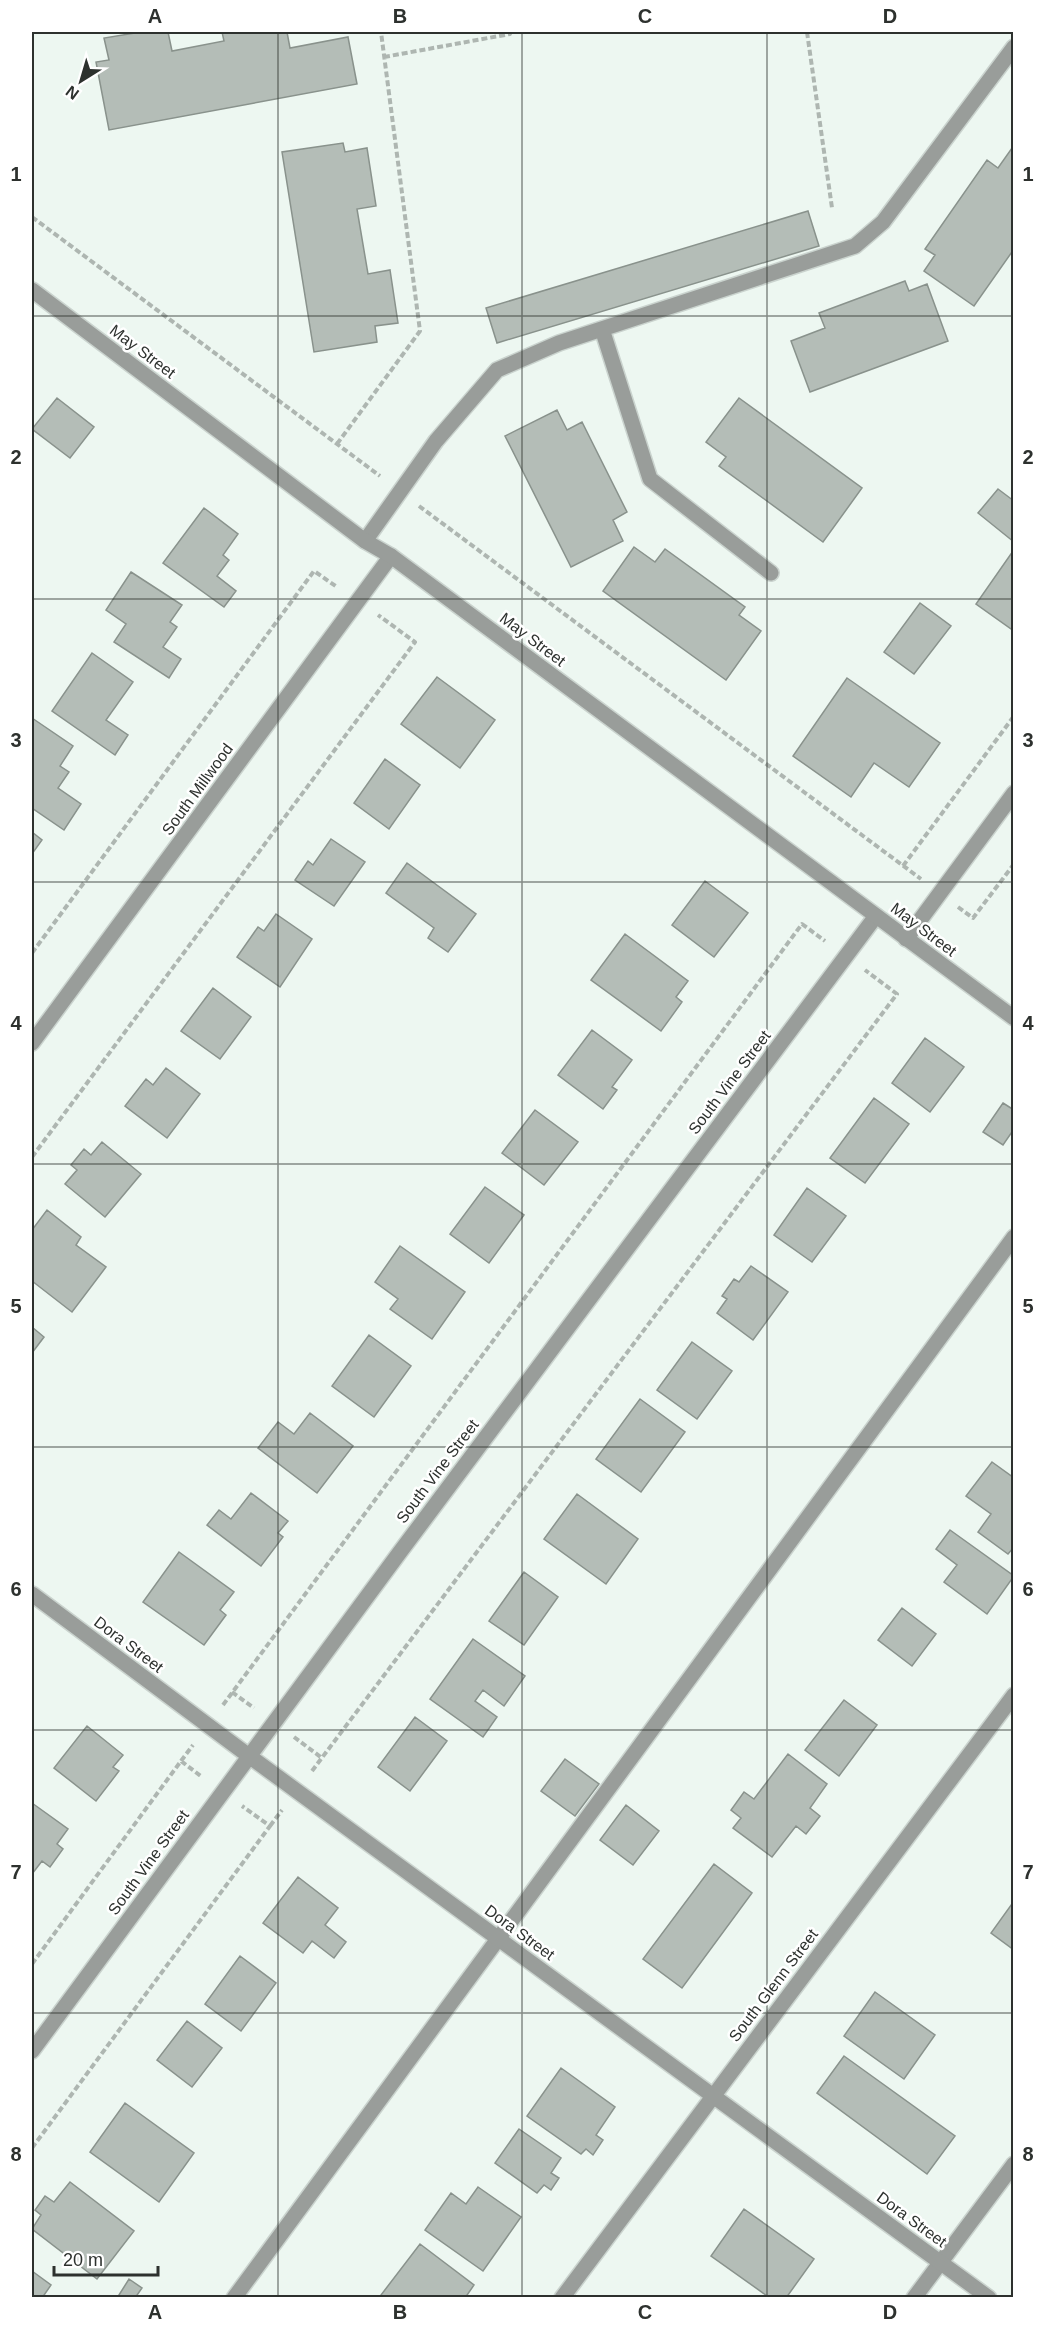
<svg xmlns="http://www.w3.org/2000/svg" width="1045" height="2329" viewBox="0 0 1045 2329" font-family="Helvetica,sans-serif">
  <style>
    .building { fill: #b4bdb7; stroke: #89928c; stroke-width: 1.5 }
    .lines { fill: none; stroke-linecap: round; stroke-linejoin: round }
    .service-casing { stroke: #cad3ce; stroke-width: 18 }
    .minor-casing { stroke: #cad3ce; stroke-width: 18 }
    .tertiary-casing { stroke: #cad3ce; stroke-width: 18 }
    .path { stroke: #aeb6b1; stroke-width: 4; stroke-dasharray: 6 3; stroke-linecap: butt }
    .service { stroke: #999d9a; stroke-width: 15 }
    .minor { stroke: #999d9a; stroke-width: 15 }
    .tertiary { stroke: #999d9a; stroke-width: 15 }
    .grid { fill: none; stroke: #2d312e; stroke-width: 1.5; stroke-opacity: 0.55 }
    .labels { text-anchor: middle; stroke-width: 5; stroke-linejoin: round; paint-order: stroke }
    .street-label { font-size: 16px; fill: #2d312e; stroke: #fff }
    .neatline { fill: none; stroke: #2d312e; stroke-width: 2 }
    .grid-label { font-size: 20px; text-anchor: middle; font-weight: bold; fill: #2d312e }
  </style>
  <rect width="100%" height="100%" fill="#edf7f1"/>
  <path class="building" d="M141 32H168L172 51 224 41 222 32H287L290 48 348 37 357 84 109 130 96 62 109 60 104 38Z
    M343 143 345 152 367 148 376 206 357 209 368 274 390 270 398 323 375 326 377 342 314 352 282 152Z
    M1012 148 1014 249 974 306 924 271 935 255 925 249 987 160 998 168Z
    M808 211 819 246 497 343 486 308Z
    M905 281 909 291 927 284 948 341 810 392 791 341 825 328 819 313Z
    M57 398 94 427 70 458 32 429Z
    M739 398 862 488 823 542 719 466 726 457 706 442Z
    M557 410 567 430 582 422 627 512 613 520 623 541 571 567 505 436Z
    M998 489 1014 501V542L978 513Z
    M204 508 238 534 223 555 229 560 217 576 236 591 224 607 163 563Z
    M634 547 655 562 665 549 745 607 739 615 761 631 726 680 603 591Z
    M1013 551H1014V631L976 604Z
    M131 572 182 605 170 622 177 627 163 647 181 659 169 678 114 642 126 624 106 610Z
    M920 603 951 626 914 674 884 652Z
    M92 653 133 682 106 720 128 735 115 755 52 711Z
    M437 677 495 720 460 768 401 724Z
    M847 678 940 743 909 787 874 763 851 797 793 756Z
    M32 718 73 746 60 766 69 772 58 788 81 804 64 830 32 808Z
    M385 759 420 785 389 829 354 803Z
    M32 832 42 840 32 854Z
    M331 839 365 862 334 906 295 880 308 861 313 865Z
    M407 863 476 914 448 952 428 938 434 928 386 893Z
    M705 881 748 913 714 957 672 925Z
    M276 914 312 939 280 987 237 957 258 927 264 931Z
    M625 934 688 981 676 997 682 1002 661 1031 591 980Z
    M213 988 251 1017 220 1059 181 1031Z
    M592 1030 632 1060 612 1087 617 1090 603 1109 558 1075Z
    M925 1038 964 1067 930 1112 892 1083Z
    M166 1068 200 1094 167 1138 125 1106 146 1079 153 1085Z
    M874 1098 909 1124 865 1183 830 1158Z
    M1003 1103 1014 1110V1129L1003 1145 983 1132Z
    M535 1110 578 1142 544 1185 502 1153Z
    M102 1142 141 1174 105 1217 65 1184 77 1170 71 1165 84 1149 91 1155Z
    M485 1187 524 1215 489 1263 450 1234Z
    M807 1188 846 1216 812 1262 774 1235Z
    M47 1210 81 1237 76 1245 106 1267 72 1312 32 1281V1230Z
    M400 1246 465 1292 432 1339 390 1309 398 1299 375 1282Z
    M751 1266 788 1292 753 1340 717 1313 727 1299 722 1296 734 1279 739 1282Z
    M32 1327 44 1337 32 1353Z
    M369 1335 411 1366 374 1417 332 1386Z
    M692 1342 732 1371 697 1419 657 1390Z
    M640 1399 685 1432 641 1492 596 1459Z
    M310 1413 353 1446 317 1493 258 1448 278 1422 294 1434Z
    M992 1462 1014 1478V1547L1008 1554 978 1532 991 1514 966 1496Z
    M251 1493 288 1521 278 1533 283 1537 261 1566 207 1525 219 1510 231 1519Z
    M577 1494 638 1539 606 1584 544 1539Z
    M950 1530 1014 1576 987 1614 944 1582 957 1565 936 1549Z
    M179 1552 234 1592 220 1610 226 1615 204 1645 143 1602Z
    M524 1572 558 1597 524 1645 489 1621Z
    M902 1608 936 1634 912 1666 878 1640Z
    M473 1639 525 1676 504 1706 483 1690 475 1701 497 1717 483 1737 430 1699Z
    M844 1700 877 1725 839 1776 805 1750Z
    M415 1717 447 1741 410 1791 378 1767Z
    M87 1726 123 1755 113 1767 119 1771 96 1801 54 1768Z
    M788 1754 827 1784 810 1808 820 1816 806 1834 796 1826 772 1857 733 1828 741 1818 731 1810 744 1792 754 1799Z
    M565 1759 599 1784 575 1816 541 1791Z
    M32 1803 68 1829 57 1844 63 1849 50 1867 42 1861 32 1874Z
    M626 1805 659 1831 633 1865 600 1840Z
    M714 1864 752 1893 682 1988 643 1959Z
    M298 1877 338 1908 325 1925 346 1942 334 1958 312 1941 303 1953 263 1923Z
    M1014 1901V1950L991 1933Z
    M240 1956 276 1983 241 2031 205 2004Z
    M875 1992 935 2035 904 2079 844 2036Z
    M187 2021 222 2048 192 2087 157 2060Z
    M844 2056 955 2136 927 2174 817 2093Z
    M561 2068 615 2107 596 2135 603 2140 593 2155 586 2149 581 2154 527 2116Z
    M125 2103 194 2153 159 2202 90 2152Z
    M519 2129 561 2158 551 2173 559 2178 551 2190 544 2185 537 2193 495 2163Z
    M70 2182 134 2231 97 2279 32 2229 41 2215 35 2210 45 2196 54 2202Z
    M478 2187 521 2217 483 2271 425 2230 451 2193 466 2204Z
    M744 2209 814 2259 786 2298H770L711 2256Z
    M420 2244 474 2285 465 2298H383L381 2295Z
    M32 2271 51 2285 42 2298H32Z
    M129 2279 142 2288 135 2298H122L119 2295Z"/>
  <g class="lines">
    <g class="service-casing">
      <path id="service" d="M602 329 650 479 771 573
        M365 541 436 441 497 370 559 343 855 246 883 222 1014 47
        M234 2298 1014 1237
        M914 2298 1014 2164"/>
    </g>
    <g class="minor-casing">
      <path id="minor" d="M906 939 1014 793
        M32 1043 391 556
        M32 1594 249 1756 989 2298
        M32 2051 400 1552 876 916
        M562 2298 1014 1695"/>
    </g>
    <g class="tertiary-casing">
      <path id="tertiary" d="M32 290 365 541 391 556 1014 1018"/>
    </g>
    <path class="path" d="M807 32 832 208
      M384 57 510 34V32
      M32 217 380 476
      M337 444 420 331 381 32
      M419 506 921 879
      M903 866 1014 716
      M958 907 973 918 1014 864
      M32 953 314 571 337 587
      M32 1157 415 642 378 615
      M232 1692 254 1708
      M223 1705 802 924 825 941
      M294 1737 322 1758
      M181 1761 193 1745
      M312 1771 897 994 865 970
      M270 1826 282 1810
      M32 1964 181 1761 202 1777
      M32 2148 270 1826 242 1806"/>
    <use href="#service" class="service"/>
    <use href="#minor" class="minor"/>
    <use href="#tertiary" class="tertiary"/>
  </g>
  <path class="grid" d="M278 32V2298M522 32V2298M767 32V2298M32 316H1014M32 599H1014M32 882H1014M32 1164H1014M32 1447H1014M32 1730H1014M32 2013H1014"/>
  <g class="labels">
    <g class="street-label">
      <text transform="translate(143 351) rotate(37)" y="6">May Street</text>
      <text transform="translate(533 639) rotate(37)" y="6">May Street</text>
      <text transform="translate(197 789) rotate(-54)" y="6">South Millwood</text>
      <text transform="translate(924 929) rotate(37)" y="6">May Street</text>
      <text transform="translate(729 1082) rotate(-53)" y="6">South Vine Street</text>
      <text transform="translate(437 1471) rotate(-53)" y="6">South Vine Street</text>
      <text transform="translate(129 1644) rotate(37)" y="6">Dora Street</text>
      <text transform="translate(148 1862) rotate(-54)" y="6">South Vine Street</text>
      <text transform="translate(520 1932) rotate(36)" y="6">Dora Street</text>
      <text transform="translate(773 1985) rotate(-53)" y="6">South Glenn Street</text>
      <text transform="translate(912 2219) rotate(36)" y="6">Dora Street</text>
    </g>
  </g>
  <rect width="1045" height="2329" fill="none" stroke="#ffffff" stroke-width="66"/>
  <g transform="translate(81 81) rotate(217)" stroke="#ffffff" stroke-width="4.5" paint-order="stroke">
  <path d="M0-4.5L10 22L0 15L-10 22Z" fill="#2d312e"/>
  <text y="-9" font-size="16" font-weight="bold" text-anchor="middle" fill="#2d312e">N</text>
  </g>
  <path d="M54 2266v9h104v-9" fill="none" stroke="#2d312e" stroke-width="3"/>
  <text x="63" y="2266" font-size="18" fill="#2d312e" stroke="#ffffff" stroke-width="4.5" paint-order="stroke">20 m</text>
  <rect x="33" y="33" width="979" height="2263" class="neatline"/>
  <g class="grid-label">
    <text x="155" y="23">A</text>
    <text x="400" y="23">B</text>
    <text x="645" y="23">C</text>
    <text x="890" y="23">D</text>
    <text x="16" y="181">1</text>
    <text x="1028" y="181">1</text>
    <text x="16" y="464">2</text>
    <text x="1028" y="464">2</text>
    <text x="16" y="747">3</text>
    <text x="1028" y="747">3</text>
    <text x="16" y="1030">4</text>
    <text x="1028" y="1030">4</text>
    <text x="16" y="1313">5</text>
    <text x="1028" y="1313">5</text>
    <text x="16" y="1596">6</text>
    <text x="1028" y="1596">6</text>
    <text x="16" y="1879">7</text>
    <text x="1028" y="1879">7</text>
    <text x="16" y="2161">8</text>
    <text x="1028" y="2161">8</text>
    <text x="155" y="2319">A</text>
    <text x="400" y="2319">B</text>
    <text x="645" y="2319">C</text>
    <text x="890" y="2319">D</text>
  </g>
</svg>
